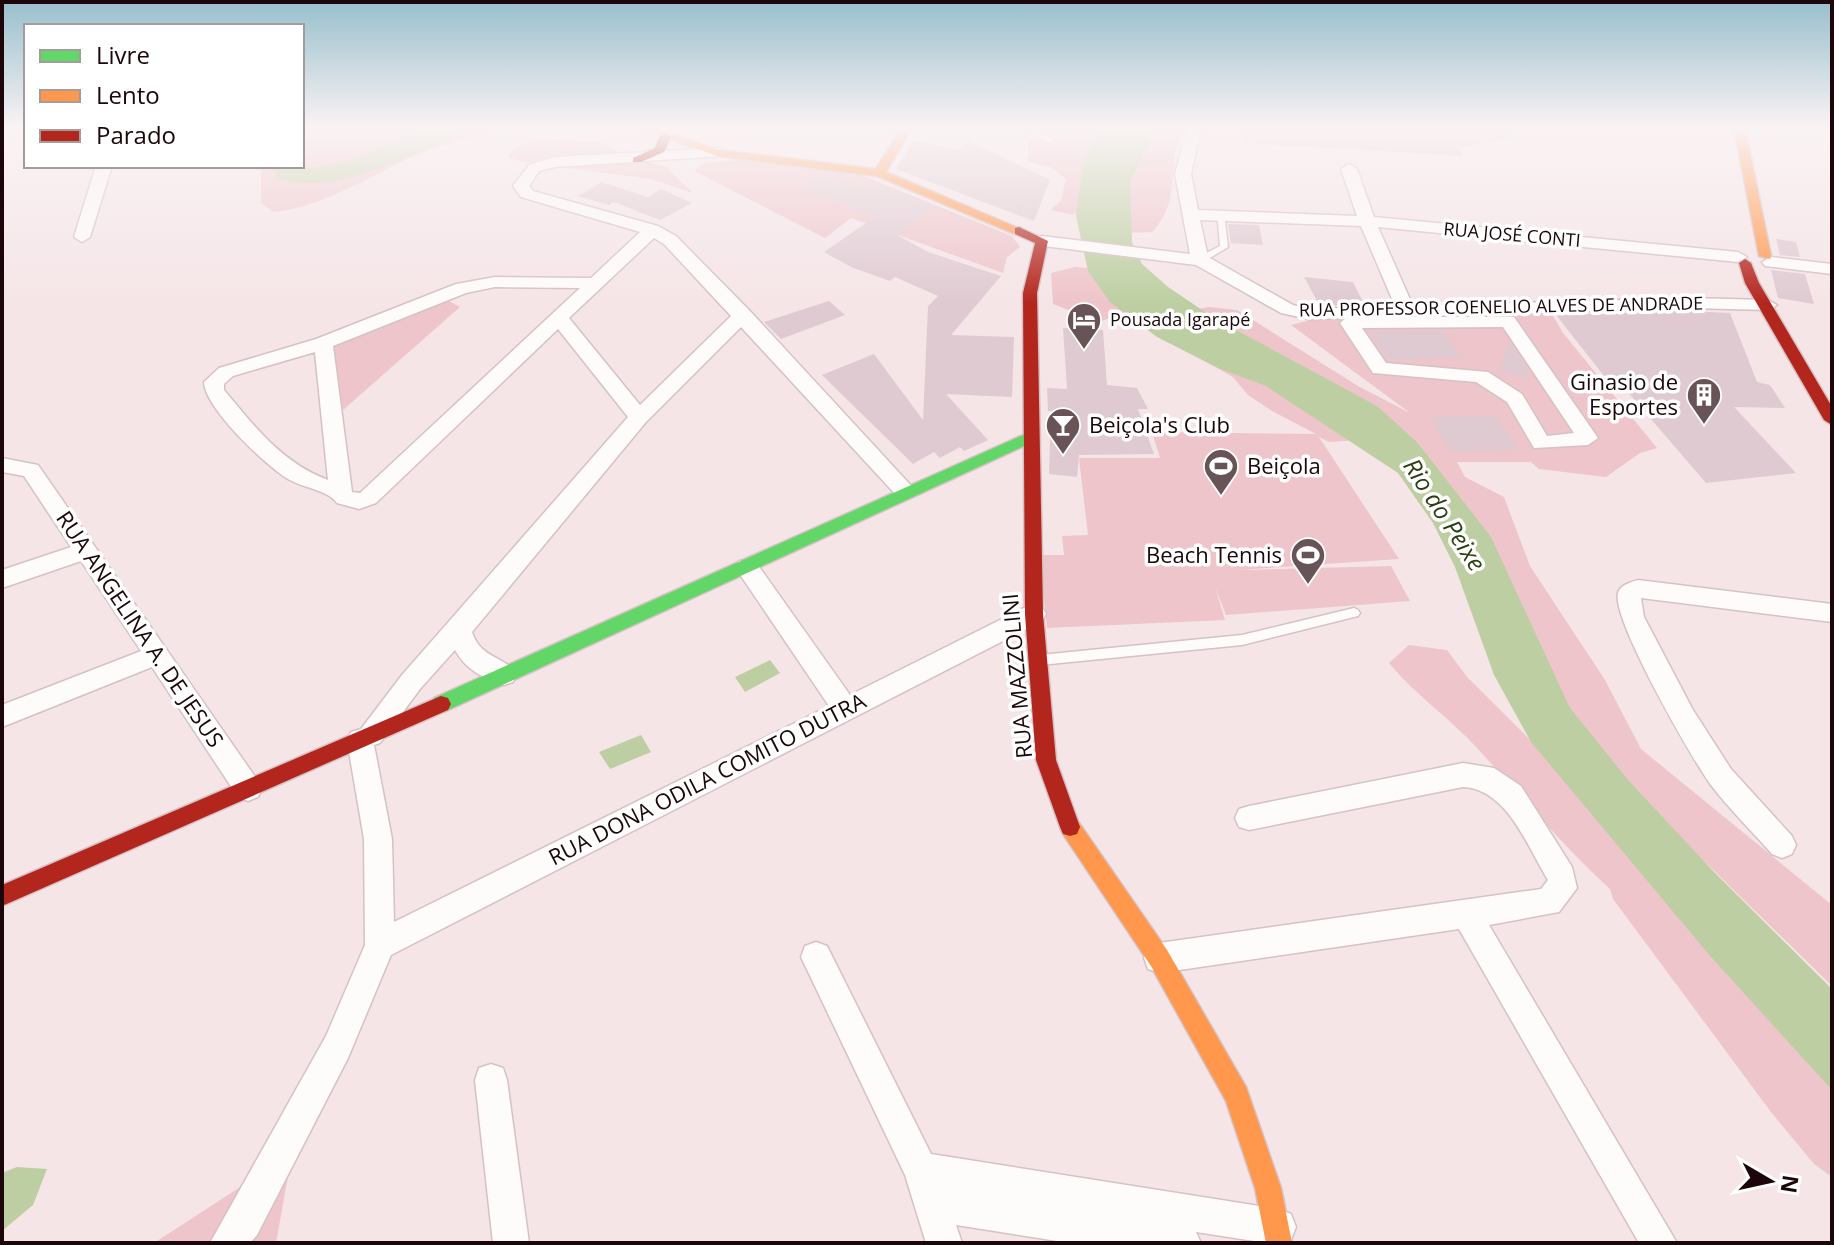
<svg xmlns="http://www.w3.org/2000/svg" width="1834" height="1245" viewBox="0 0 1834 1245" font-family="'Open Sans',sans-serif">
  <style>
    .green { fill: #eec5ca }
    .water { fill: #bdcfa2 }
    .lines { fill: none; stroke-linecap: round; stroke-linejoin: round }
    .river { fill: #bdcfa2; fill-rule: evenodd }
    .building { fill: #dfcad1 }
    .lane-casing { stroke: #d6c1c4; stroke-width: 3 }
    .street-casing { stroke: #d6c1c4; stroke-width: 3 }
    .fast-casing { stroke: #d6c1c4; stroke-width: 3 }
    .slow-casing { stroke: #d6c1c4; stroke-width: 3 }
    .jam-casing { stroke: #d6c1c4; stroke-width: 3 }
    .lane { fill: #fefbfb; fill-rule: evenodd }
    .street { fill: #fefbfb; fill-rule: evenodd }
    .fast { fill: #63d668; fill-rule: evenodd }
    .slow { fill: #ff974d; fill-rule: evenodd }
    .jam { fill: #b3261e; fill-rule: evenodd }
    .labels { text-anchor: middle; stroke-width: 7; stroke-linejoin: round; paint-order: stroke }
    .far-street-label { font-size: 18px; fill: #1c060a; stroke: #fff }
    .far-poi-label { font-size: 18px; fill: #1c060a; stroke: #fff; text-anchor: start }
    .poi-label { font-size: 22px; fill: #1c060a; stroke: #fff; text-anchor: end }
    .street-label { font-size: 22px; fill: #1c060a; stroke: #fff }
    .water-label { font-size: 24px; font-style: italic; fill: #2a3f10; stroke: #fff }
  </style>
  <rect width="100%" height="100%" fill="#f5e5e7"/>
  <path class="green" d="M302 128H496C476 139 453 141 431 149 380 169 329 206 274 212L261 203V166H302Z
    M1065 128H1106L1088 204 1073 215 1050 210 1061 201 1066 179 1050 167 1028 162V139H1050Z
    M1137 128H1181C1181 138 1177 144 1175 153 1171 184 1175 208 1152 232L1126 233 1111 197Z
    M537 139 602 142 613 150 666 167 693 193 651 179 523 162 508 157 517 146Z
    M748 159 837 165 1012 236 1020 247 1007 257 1003 273 851 218 825 238 694 171 705 163Z
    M1075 267 1101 269 1186 311 1209 307 1237 310 1358 386 1410 413 1291 325 1315 319 1552 314 1563 333 1657 448 1640 453 1606 477 1539 469 1531 462H1457L1465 477 1504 497 1530 566 1605 680 1641 749 1832 905V986L1586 746 1468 521 1359 440 1329 442 1319 437 1399 559 1239 570 1391 566 1410 601 1226 615 1215 587 1225 620 1047 628 1040 555H1064L1062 536 1088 535 1079 458H1160L1152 432 1316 434 1272 411 1248 395 1233 377 1121 314 1099 322 1053 304 1051 273Z
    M443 298 460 307 343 410 331 344Z
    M1409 645 1447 650 1467 677 1832 1040V1177L1814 1164 1771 1112 1613 899 1610 889C1562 845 1522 797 1478 749 1450 718 1416 696 1389 663Z
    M288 1176 276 1243H154L254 1178Z"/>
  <path class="water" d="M1101 128H1154L1130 183 1132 242 1142 264 1168 287 1214 318 1377 406 1417 442 1491 537 1570 708 1629 781 1715 873 1832 989V1090L1711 957 1531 742 1494 675 1455 567 1433 523 1398 473 1266 386 1218 368 1157 337 1110 302 1088 271 1076 216 1083 164Z
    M770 660 780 673 745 692 735 677Z
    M641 735 651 752 610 769 599 752Z
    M17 1167 47 1169 33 1205 2 1231V1173Z"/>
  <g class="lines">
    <path class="river" d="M433 128H468L465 133C407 155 342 195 279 179L271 166 310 168 345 162Z"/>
  </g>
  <path class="building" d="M1244 128H1510V139L1456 147 1464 156 1244 143Z
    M914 140 959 150 968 141 1050 180 1034 221 896 169Z
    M820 175 868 187 873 182 934 207 897 235 928 252 1001 276 951 335 1014 337 1012 397 946 394 988 440 964 451 960 447 940 458 934 452 913 464 822 375 874 354 923 420 928 306 938 296 895 277 890 281 851 267 824 252 876 216 801 188Z
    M602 182 648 197 661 189 692 203 660 220 614 202 609 205 578 196Z
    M1228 224 1259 225 1263 245 1231 243Z
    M1776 239 1796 242 1800 257 1780 255Z
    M1771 270 1805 274 1814 304 1778 298Z
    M1304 277 1353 282 1364 304 1320 306Z
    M829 301 845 315 781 339 764 322Z
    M1689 311 1730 313 1757 382 1770 385 1785 408 1734 407 1796 473 1706 483 1613 375 1604 376 1556 315Z
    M1063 328 1103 330 1107 385 1137 388 1148 409H1138L1154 454 1079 455 1077 477 1049 474 1051 411H1048L1047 388 1067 389Z
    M1443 330 1461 357 1388 360 1369 331Z
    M1509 341 1528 369 1527 378 1500 371Z
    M1495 415 1518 449 1450 452 1430 417Z"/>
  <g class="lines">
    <g class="lane-casing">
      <path id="lane" d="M1026 128H1035L1055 140 1048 142Z
        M1217 211 1224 213 1228 247 1203 262H1197V258L1220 246Z
        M1354 608 1358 610 1360 613 1358 616 1242 645 1040 665 1036 663 1034 660 1036 657 1040 655 1242 635Z"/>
    </g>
    <g class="street-casing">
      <path id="street" d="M1187 128H1201L1191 174 1198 210 1357 216 1341 169 1349 164 1357 169 1374 217 1738 252 1747 257 1738 262 1378 227 1413 306 1689 298 1768 300 1777 305 1768 310 1689 308 1394 317H1514L1598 438 1588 445 1534 448 1507 402 1476 382 1373 373 1340 323 1346 318 1308 319 1281 313 1196 265 1036 245V237L1042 236 1190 254 1175 174ZM1200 220 1361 226 1395 306 1308 309 1293 305 1208 257ZM1503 327 1574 433 1547 436 1522 394 1488 372 1386 363 1362 328Z
        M717 148 722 150V156L555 167 539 171 529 186 533 191 658 226 676 236 749 310 916 491 913 496H897L741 327 646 422 472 632C481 660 507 656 516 675L513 682 504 685C483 678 466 670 455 650L420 689 380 743 374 745 392 839 394 922 829 706 739 573 736 567 739 561H755L850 695 1026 607H1042L1046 614 1042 621 391 955 348 1058 257 1235 250 1243H210L326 1036 365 945 364 839 347 740 351 732 361 729 402 675 628 417 558 329 376 503 359 509 337 503C328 490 303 488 288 479 266 466 204 407 204 382L219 368 316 339 456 284 495 277 591 278 640 232 521 197 513 186 529 165 554 157ZM654 238 664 244 731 316 640 405 569 318ZM495 287 580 288 360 493 352 492 333 346 466 293ZM315 352 328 480C282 463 254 426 224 390V384L233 376Z
        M96 166H112L90 237 82 242 74 237Z
        M1771 257 1832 264V274L1765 266 1762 262Z
        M2 458 38 465 258 781 262 789 258 797 248 801 238 797 152 667 2 727V705L141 651 81 561 2 588V570L71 547 24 476 2 472Z
        M1638 580 1832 604V622L1641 598 1644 617 1693 710 1731 769 1792 836 1796 845 1792 854 1782 858 1772 854C1752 831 1729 809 1711 785 1692 759 1611 618 1618 593 1620 585 1631 582 1638 580Z
        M1463 763 1494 768 1521 786 1572 867 1577 888 1559 912 1489 925 1677 1243H1639L1459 929 1159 973 1148 969 1144 958 1148 947 1159 943 1541 889 1548 880C1527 846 1507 789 1463 787L1249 830 1239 827 1235 818 1239 809 1249 806Z
        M816 942 827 946 931 1154 1278 1209 1291 1214 1296 1227 1291 1240 1267 1243 1196 1232 1201 1243H1070L956 1225 962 1243H926L905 1175 801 957 805 946Z
        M491 1064 503 1068 507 1080 529 1243H493L475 1080 479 1068Z"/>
    </g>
    <g class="fast-casing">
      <path id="fast" d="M1030 432 1035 433V441L448 710 441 712 434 710 431 704 434 698Z"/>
    </g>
    <g class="slow-casing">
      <path id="slow" d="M638 128H654L719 150 876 169 901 128H912L886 172 1025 231 1015 234 877 176 717 156Z
        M1734 128H1745L1771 256 1770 259 1759 256Z
        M1070 818 1077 820 1167 950 1246 1087 1281 1188 1292 1243H1266L1255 1188 1226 1101 1151 966 1063 834 1060 827 1063 820Z"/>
    </g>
    <g class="jam-casing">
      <path id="jam" d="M665 134 671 137 664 152 641 162H633V158L655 148 659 137Z
        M1019 227 1048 241 1037 293 1043 614 1056 760 1080 827 1077 834 1070 836 1063 834 1060 827 1036 760 1025 614 1023 293 1035 243 1015 234V228Z
        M1745 259 1751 263 1759 283 1832 407V425L1824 420 1745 283 1739 263Z
        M441 696 448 698 451 704 448 710 2 906V885Z"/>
    </g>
    <use href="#lane" class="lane"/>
    <use href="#street" class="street"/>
    <use href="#fast" class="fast"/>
    <use href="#slow" class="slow"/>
    <use href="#jam" class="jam"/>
  </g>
  <linearGradient id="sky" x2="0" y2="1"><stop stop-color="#97bfcc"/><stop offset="0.42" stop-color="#faf3f4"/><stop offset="1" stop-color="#faf3f4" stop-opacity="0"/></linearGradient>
  <rect width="1834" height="303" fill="url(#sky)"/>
  <defs>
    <g id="hotel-pin" transform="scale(1.8)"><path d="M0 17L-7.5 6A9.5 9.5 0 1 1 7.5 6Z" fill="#685457" stroke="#fff"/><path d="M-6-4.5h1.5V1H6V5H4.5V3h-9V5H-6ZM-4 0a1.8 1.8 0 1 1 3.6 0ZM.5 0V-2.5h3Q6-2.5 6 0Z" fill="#fff"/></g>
    <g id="building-pin" transform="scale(1.8)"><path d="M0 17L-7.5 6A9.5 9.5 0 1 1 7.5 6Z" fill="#685457" stroke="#fff"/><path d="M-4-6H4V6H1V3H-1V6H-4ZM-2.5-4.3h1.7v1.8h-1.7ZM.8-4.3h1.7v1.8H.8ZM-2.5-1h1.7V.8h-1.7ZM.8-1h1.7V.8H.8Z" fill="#fff"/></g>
    <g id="bar-pin" transform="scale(1.8)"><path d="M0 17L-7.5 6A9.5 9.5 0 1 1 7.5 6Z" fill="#685457" stroke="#fff"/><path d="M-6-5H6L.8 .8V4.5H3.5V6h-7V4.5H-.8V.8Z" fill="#fff"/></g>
    <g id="stadium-pin" transform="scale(1.8)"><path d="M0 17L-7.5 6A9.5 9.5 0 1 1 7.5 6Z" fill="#685457" stroke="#fff"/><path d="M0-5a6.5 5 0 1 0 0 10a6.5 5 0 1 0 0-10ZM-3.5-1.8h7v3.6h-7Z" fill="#fff"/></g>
  </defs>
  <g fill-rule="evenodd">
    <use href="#hotel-pin" x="1084" y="320"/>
    <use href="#building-pin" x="1704" y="395"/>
    <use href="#bar-pin" x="1063" y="425"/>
    <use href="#stadium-pin" x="1221" y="466"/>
    <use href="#stadium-pin" x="1308" y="555"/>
  </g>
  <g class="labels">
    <g class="far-street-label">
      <text transform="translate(1512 235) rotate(5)" y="6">RUA JOSÉ CONTI</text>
      <text transform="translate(1501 307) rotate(-1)" y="6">RUA PROFESSOR COENELIO ALVES DE ANDRADE</text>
    </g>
    <g class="far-poi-label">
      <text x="1110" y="326">Pousada Igarapé</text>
    </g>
    <g class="poi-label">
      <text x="1678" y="390">Ginasio de<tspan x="1678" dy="25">Esportes</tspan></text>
      <text x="1089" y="433" text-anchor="start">Beiçola's Club</text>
      <text x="1247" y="474" text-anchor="start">Beiçola</text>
      <text x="1282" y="563">Beach Tennis</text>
    </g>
    <g class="street-label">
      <text transform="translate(140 629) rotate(56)" y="8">RUA ANGELINA A. DE JESUS</text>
      <text transform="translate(1017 676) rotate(-95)" y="8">RUA MAZZOLINI</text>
      <text transform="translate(707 779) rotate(-27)" y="8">RUA DONA ODILA COMITO DUTRA</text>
    </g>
    <g class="water-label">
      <text transform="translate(1444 515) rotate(57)" y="8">Rio do Peixe</text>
    </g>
  </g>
  <rect width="1834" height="1245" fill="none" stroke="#1c060a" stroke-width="8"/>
  <rect x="24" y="24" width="280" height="144" fill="#ffffff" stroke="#a49b9d" stroke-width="2"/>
  <rect x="40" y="50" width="40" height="12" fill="#63d668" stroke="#a49b9d" stroke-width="2"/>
  <text x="96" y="64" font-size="24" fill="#1c060a">Livre</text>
  <rect x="40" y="90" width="40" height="12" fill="#ff974d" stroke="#a49b9d" stroke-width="2"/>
  <text x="96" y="104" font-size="24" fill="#1c060a">Lento</text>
  <rect x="40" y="130" width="40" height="12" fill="#b3261e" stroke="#a49b9d" stroke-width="2"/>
  <text x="96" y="144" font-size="24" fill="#1c060a">Parado</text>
  <g transform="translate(1770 1181) rotate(99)" stroke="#ffffff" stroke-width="6" paint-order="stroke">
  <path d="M0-6L14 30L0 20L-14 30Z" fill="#1c060a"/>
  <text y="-12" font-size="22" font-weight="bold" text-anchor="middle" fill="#1c060a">N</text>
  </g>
</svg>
